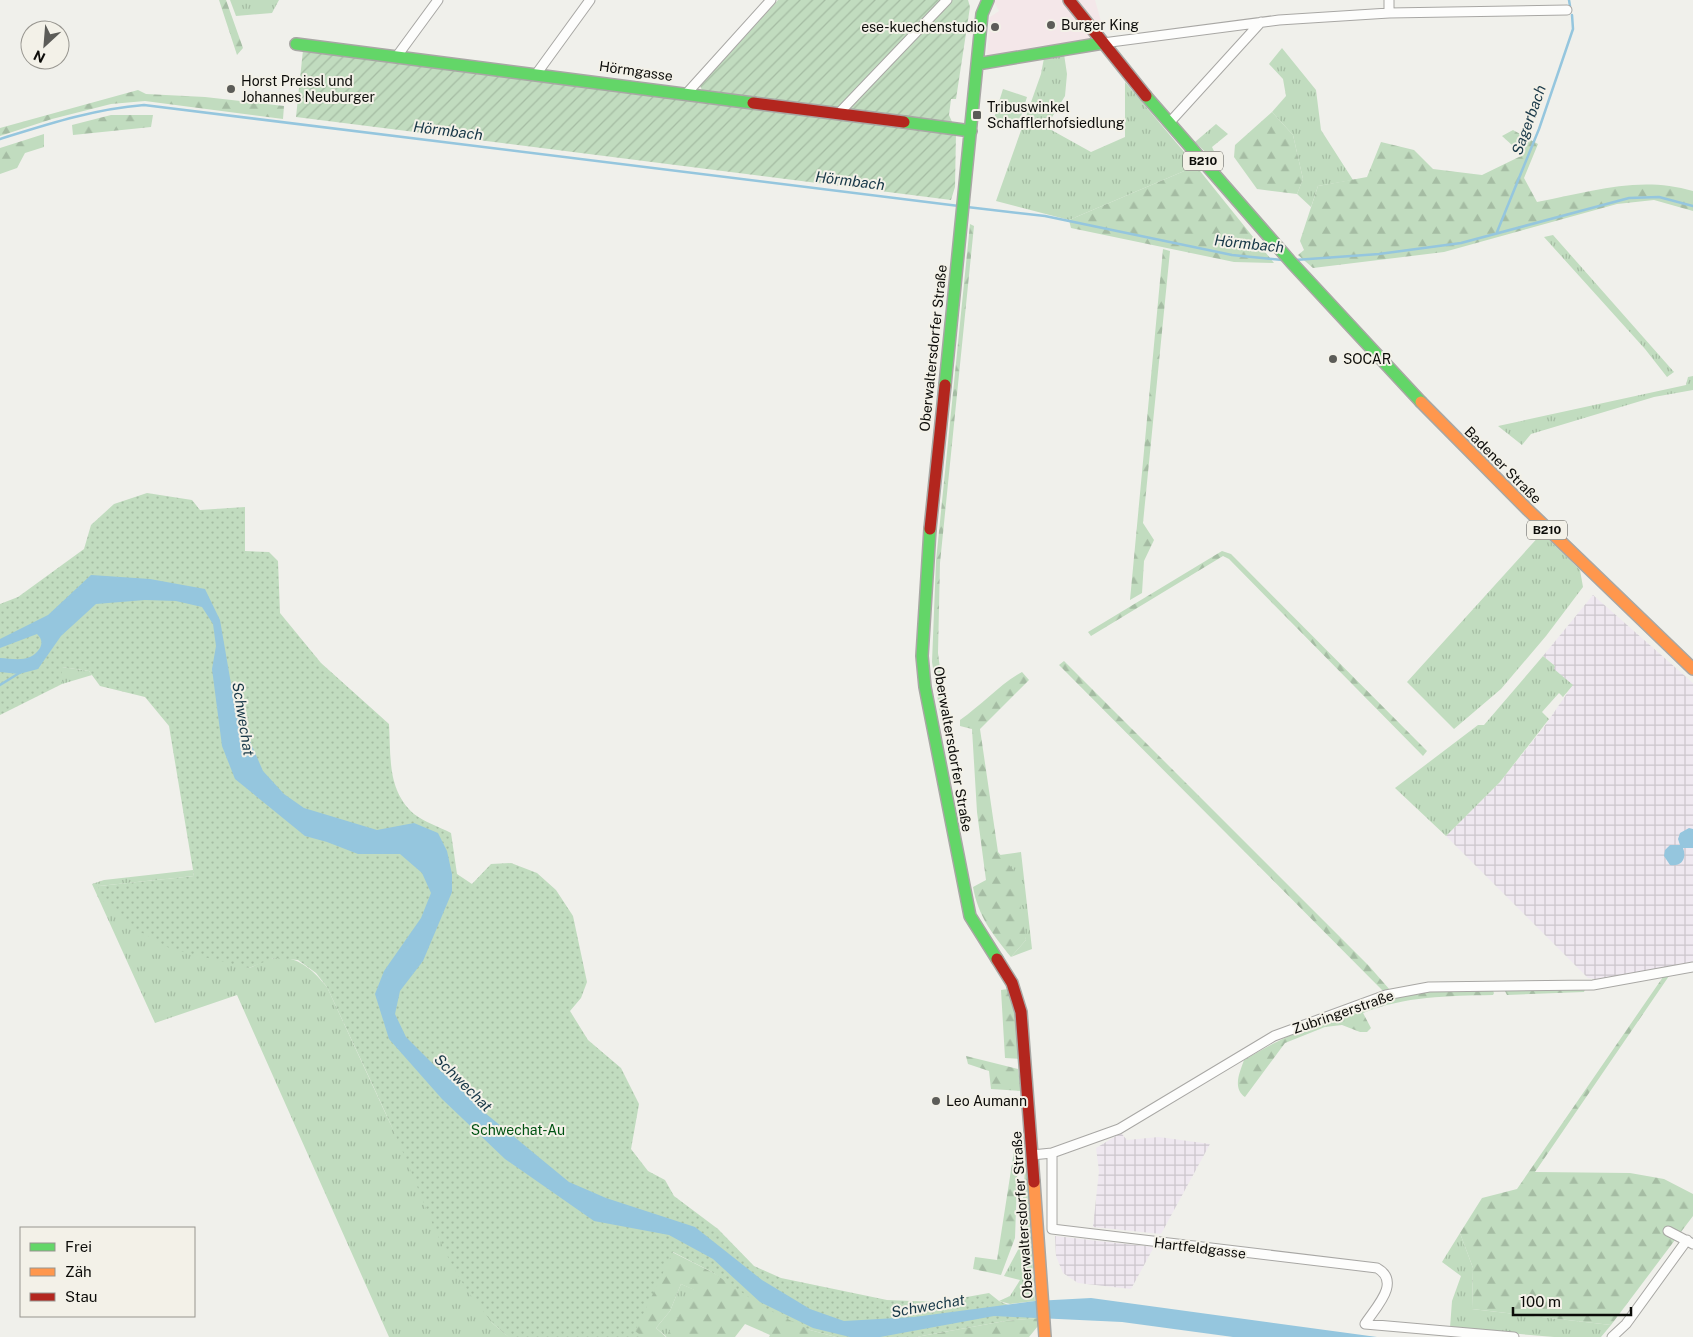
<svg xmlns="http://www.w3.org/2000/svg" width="1693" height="1337" viewBox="0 0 1693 1337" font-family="'Public Sans',sans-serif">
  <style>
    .commercial { fill: #f4e7e9 }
    .industrial { fill: url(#industrial-grid) }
    .grass { fill: url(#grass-tufts) }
    .forest { fill: url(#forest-firs); fill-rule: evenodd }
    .park { fill: url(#park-dots) }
    .garden { fill: url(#garden-furrows) }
    .pitch { fill: #c1dcbf }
    .water { fill: #95c6de }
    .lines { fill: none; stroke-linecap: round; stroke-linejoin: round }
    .stream { stroke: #95c6de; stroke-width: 2.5 }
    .street-casing { stroke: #a8a7a4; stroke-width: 11 }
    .fast-casing { stroke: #a8a7a4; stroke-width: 14 }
    .slow-casing { stroke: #a8a7a4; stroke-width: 14 }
    .jam-casing { stroke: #a8a7a4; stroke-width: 14 }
    .street { stroke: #fdfdfc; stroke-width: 9 }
    .fast { stroke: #63d668; stroke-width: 11 }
    .slow { stroke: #ff974d; stroke-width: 11 }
    .jam { stroke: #b3261e; stroke-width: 11 }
    .poi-dot { fill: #5c5c58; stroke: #f3f1e8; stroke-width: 2 }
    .labels { text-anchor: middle; stroke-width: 4; stroke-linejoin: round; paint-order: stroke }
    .shield { fill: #f3f1e8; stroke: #51514c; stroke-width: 1 }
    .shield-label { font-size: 12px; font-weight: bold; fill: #0c0c09 }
    .poi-label { font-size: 14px; fill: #0c0c09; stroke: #f3f1e8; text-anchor: start }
    .street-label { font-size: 14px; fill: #0c0c09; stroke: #f3f1e8 }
    .park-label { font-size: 14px; fill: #005213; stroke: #f3f1e8 }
    .water-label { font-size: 15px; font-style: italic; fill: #173747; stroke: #f3f1e8 }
  </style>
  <defs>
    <pattern id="industrial-grid" width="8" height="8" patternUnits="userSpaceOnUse" patternTransform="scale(1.25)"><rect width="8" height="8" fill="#efe8f0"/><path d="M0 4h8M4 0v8" fill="none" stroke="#ccc6cc"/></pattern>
    <pattern id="grass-tufts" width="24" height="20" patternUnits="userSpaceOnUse" patternTransform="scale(1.25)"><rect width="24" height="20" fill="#c1dcbf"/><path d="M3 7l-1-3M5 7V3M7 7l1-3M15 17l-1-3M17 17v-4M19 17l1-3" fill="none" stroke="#a5bca3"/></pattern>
    <pattern id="forest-firs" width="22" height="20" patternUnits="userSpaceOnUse" patternTransform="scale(1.25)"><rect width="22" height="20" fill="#c1dcbf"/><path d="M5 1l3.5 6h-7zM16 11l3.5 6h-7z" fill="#a5bca3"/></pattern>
    <pattern id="park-dots" width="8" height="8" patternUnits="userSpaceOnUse" patternTransform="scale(1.25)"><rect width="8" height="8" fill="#c1dcbf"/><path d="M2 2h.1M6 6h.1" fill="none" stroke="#a5bca3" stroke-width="1.8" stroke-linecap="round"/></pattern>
    <pattern id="garden-furrows" width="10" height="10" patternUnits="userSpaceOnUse" patternTransform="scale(1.25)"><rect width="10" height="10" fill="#c1dcbf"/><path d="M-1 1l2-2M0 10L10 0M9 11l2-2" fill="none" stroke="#a5bca3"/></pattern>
  </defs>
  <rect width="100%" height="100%" fill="#f0f0eb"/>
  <path class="commercial" d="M993 0H1095L1108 46 1064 54 1043 45 989 57 987 55 990 17 999 11Z"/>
  <path class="industrial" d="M1593 595 1693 683V964L1602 980 1588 978 1446 836 1500 782 1544 727 1572 686 1553 669 1555 666 1543 656Z
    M1121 1133 1127 1140 1159 1137 1210 1144 1161 1234 1093 1227 1099 1171 1096 1148Z
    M1055 1236 1126 1244 1154 1247 1131 1289 1078 1283 1063 1273 1056 1256Z"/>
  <path class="grass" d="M230 0H279L272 13 236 16Z
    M1282 48 1316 90 1321 130 1353 180 1318 186 1311 207 1297 194 1303 179 1293 135 1272 112 1286 96 1283 79 1269 64Z
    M1064 54 1067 74 1065 96 1046 127 1091 152 1125 137V82L1196 166 1069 220 996 201 1041 74 1044 58Z
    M1216 124 1228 134 1212 147 1222 168 1195 142Z
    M1553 235 1674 372 1667 377 1645 349 1544 237Z
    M1693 376V390L1654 397 1531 434 1522 445 1498 426 1686 385 1688 377Z
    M1542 533 1580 570 1583 587 1546 636 1501 689 1454 729 1407 682Z
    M1543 656 1555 666 1554 669 1573 685 1563 697 1559 693 1542 712 1549 719 1500 782 1446 836 1395 788 1478 725H1484Z
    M62 667 89 671 92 675 62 684Z
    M1021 852 1032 949 1011 957 1026 940 1000 855Z
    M193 870 194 876 99 886 249 968C257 965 266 959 275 958 298 955 314 971 327 987L390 1123 492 1323 509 1337H389L237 995 155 1023 92 884 104 880Z
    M1026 1153 1035 1301 1010 1304 999 1301 1010 1296 1020 1280 1004 1276 1020 1246Z
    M1460 1233 1473 1268 1472 1309 1611 1325 1601 1337H1554L1450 1328 1452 1301 1461 1276 1442 1262Z
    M681 1284 695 1290 667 1337 656 1328 670 1311Z"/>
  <path class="forest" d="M219 0H226L243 48 237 55Z
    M138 90 146 94 205 97 284 106 283 119 145 101 111 104 52 119 0 136V128Z
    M1272 112 1293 135 1303 179 1297 194 1257 189 1234 157 1235 145Z
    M111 115H153L151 127 73 135 72 125Z
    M1513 130 1538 144 1524 178 1537 202C1590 192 1639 175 1693 191V211L1654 200 1617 204 1444 252 1313 268 1298 255 1304 250 1300 241 1318 186 1367 177 1381 142 1414 150 1433 169 1482 175 1523 155 1502 136Z
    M44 134V147L25 153 17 168 0 174V148Z
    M1196 166 1274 263 1234 262 1071 228 1069 220Z
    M970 224 974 226 940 563 938 653 946 714H940L932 662 936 561Z
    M1163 249 1170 251 1143 523 1154 540 1144 561 1142 593 1130 600Z
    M1222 551 1231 554 1427 751 1423 756 1229 559 1223 556 1091 636 1088 632Z
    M1064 661 1369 966 1390 990 1384 992 1059 665Z
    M1022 672 1029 680 980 729 998 852 1015 872 1026 940 1011 957C993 935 978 916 973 887L986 880 977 812 972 729 960 726V720C982 705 999 685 1022 672Z
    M1669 976 1535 1172 1630 1173 1664 1179 1693 1194V1216L1611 1325 1472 1309 1473 1268 1460 1233 1482 1198 1517 1189 1663 977Z
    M1586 987 1584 992 1507 995 1504 989Z
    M1008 989 1015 1014 1020 1059 1005 1058 1001 990Z
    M1441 989H1492L1494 993 1493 995C1448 996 1405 996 1363 1013L1371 1028 1367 1032H1360L1342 1025 1325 1027 1285 1043 1245 1097C1232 1088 1240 1072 1244 1060 1304 1024 1372 999 1441 989Z
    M966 1056 1018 1069 1021 1091 991 1089 989 1071 968 1064Z
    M1014 1151 1018 1152 1015 1238 1001 1275 973 1269 975 1257 997 1260Z
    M672 1252 712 1272 810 1330 836 1337H769L770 1335 745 1324 735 1337H509L492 1323 450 1264ZM681 1284 694 1290 666 1337 656 1328 670 1311Z
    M1038 1318V1326L1029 1337H916L1005 1321Z"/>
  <path class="park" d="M147 493 192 500 200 510 245 507V551L269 552 278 561 280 613 321 663 389 724C391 757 387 790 414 814 424 822 440 827 451 833L457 874 472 884 491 864 511 863 537 873 556 890 573 916 587 982 581 998 570 1011 588 1040 621 1068 639 1104 631 1149 648 1171 665 1180 674 1196 718 1229 754 1266 781 1278 887 1300 939 1302 989 1293 999 1301 1038 1318 1005 1321 916 1337H836L810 1330 763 1307 712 1272 673 1252 635 1331 643 1337H509C450 1289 429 1210 399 1143 376 1091 351 1039 327 987L316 973 298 960 274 958 249 968 171 949 135 929 97 896 99 886 194 876 169 726 145 697 100 686 89 671 62 667V684L0 715V604L18 597 84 549 91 525 114 504Z"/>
  <path class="garden" d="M778 0H941L836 109 703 92 700 86Z
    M952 0H968L970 7 956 99H951L949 115 953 124 850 111V105Z
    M303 50 956 133 955 187 951 200 296 117Z"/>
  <path class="pitch" d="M1003 89 1027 97 1018 126 994 118Z"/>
  <path class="water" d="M91 575 150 579 205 589 220 620 235 707 263 771 284 794 304 808 377 830 414 823 438 833 447 851 452 874V892L423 961 400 991 395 1014 406 1037 436 1067 452 1080 479 1108 569 1182 606 1198 695 1227 762 1280 810 1309 844 1321 914 1317 1035 1301 1091 1298 1377 1337H1233L1122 1322 994 1316 880 1337H850L813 1328 760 1302 713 1259 669 1235 594 1221 505 1159 442 1099 389 1039 375 994 384 971 421 918 431 893 422 873 400 854H358L327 842 305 836 235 779 222 746 212 669 216 646 213 624 202 607 176 601 145 600 96 604 61 636 38 669 19 674 0 672V658C15 659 31 663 40 648 43 642 41 638 37 634L0 648V639L48 615Z
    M1689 828 1693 829V848H1683C1687 858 1682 867 1670 865L1664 856 1665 850 1670 845H1680L1678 839 1680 833Z"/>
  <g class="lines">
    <path class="stream" d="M1569 0 1570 6
      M0 139C48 124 94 109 144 105L959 206
      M967 207 1045 216 1232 255 1282 260
      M1497 232 1539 129 1573 29 1572 15
      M1295 260 1379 254 1461 243 1629 198 1659 197 1693 206
      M0 685 21 672"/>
    <g class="street-casing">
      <path id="street" d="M1389 13V0
        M1103 43 1279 20 1389 13 1567 10
        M397 56 438 0
        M537 73 590 0
        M687 93 771 0
        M838 114 947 0
        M1170 122 1261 22
        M1052 1153 1119 1129 1274 1036 1386 995 1429 987 1593 985 1693 967
        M1032 1155 1052 1153V1229L1377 1268C1402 1282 1375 1308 1365 1324L1514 1337
        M1668 1231 1693 1244
        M1612 1337 1626 1324 1687 1240"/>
    </g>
    <g class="fast-casing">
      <path id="fast" d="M296 44 753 103
        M977 64 1103 43
        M1146 96 1291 262 1421 402
        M904 122 971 131
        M945 385 982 14 988 0
        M930 529 922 656 925 687 970 916 997 959"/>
    </g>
    <g class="slow-casing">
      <path id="slow" d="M1421 402 1528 510 1693 669
        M1034 1182 1045 1337"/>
    </g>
    <g class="jam-casing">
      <path id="jam" d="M1069 0 1146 96
        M753 103 904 122
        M930 529 945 385
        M997 959 1012 983 1021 1012 1034 1182"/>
    </g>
    <use href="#street" class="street"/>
    <use href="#fast" class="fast"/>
    <use href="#slow" class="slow"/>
    <use href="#jam" class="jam"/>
  </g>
  <g class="poi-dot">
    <circle cx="1051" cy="25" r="5"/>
    <circle cx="995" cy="27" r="5"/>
    <circle cx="231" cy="89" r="5"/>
    <rect x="972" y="110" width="10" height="10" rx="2.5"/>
    <circle cx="1333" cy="359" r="5"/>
    <circle cx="936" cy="1101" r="5"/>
  </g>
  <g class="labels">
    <g class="shield">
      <rect x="1183" y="151.5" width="40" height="19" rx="4"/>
      <rect x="1527" y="520.5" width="40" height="19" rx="4"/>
    </g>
    <g class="shield-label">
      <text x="1203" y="165">B210</text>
      <text x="1547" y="534">B210</text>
    </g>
    <g class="poi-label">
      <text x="1061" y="30">Burger King</text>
      <text x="985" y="32" text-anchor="end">ese-kuechenstudio</text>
      <text x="241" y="86">Horst Preissl und<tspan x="241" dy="16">Johannes Neuburger</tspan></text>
      <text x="987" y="112">Tribuswinkel<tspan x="987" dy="16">Schafflerhofsiedlung</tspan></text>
      <text x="1343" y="364">SOCAR</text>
      <text x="946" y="1106">Leo Aumann</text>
    </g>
    <g class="street-label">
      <text transform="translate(636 71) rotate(8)" y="5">Hörmgasse</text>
      <text transform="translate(933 348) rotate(-84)" y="5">Oberwaltersdorfer Straße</text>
      <text transform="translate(1503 465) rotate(45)" y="5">Badener Straße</text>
      <text transform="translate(953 749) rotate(80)" y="5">Oberwaltersdorfer Straße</text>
      <text transform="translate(1343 1012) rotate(-19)" y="5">Zubringerstraße</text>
      <text transform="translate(1022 1215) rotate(-94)" y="5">Oberwaltersdorfer Straße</text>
      <text transform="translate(1200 1248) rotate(7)" y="5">Hartfeldgasse</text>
    </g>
    <g class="park-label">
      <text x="518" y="1135">Schwechat-Au</text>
    </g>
    <g class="water-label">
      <text transform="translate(1529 120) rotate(-70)" y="5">Sagerbach</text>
      <text transform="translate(448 131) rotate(7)" y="5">Hörmbach</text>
      <text transform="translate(850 181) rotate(7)" y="5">Hörmbach</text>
      <text transform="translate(1249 244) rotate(6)" y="5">Hörmbach</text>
      <text transform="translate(243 719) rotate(81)" y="5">Schwechat</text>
      <text transform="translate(463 1083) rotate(45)" y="5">Schwechat</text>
      <text transform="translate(928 1306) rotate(-10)" y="5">Schwechat</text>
    </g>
  </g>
  <rect x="20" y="1227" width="175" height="90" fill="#f3f1e8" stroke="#97958f"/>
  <rect x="30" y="1243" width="25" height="8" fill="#63d668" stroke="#97958f"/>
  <text x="65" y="1252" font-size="15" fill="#0c0c09">Frei</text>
  <rect x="30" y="1268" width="25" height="8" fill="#ff974d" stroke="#97958f"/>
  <text x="65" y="1277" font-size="15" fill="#0c0c09">Zäh</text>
  <rect x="30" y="1293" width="25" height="8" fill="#b3261e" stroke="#97958f"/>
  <text x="65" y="1302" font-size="15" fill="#0c0c09">Stau</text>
  <g transform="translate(45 45) rotate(206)"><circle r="24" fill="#f3f1e8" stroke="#97958f"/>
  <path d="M0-4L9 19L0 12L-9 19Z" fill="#5c5c58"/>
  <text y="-8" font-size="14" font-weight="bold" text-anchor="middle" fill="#0c0c09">N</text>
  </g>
  <path d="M1513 1307v8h118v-8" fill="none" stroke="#0c0c09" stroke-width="2.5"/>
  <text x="1520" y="1307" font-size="15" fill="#0c0c09" stroke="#f3f1e8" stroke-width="4" paint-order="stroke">100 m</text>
</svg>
